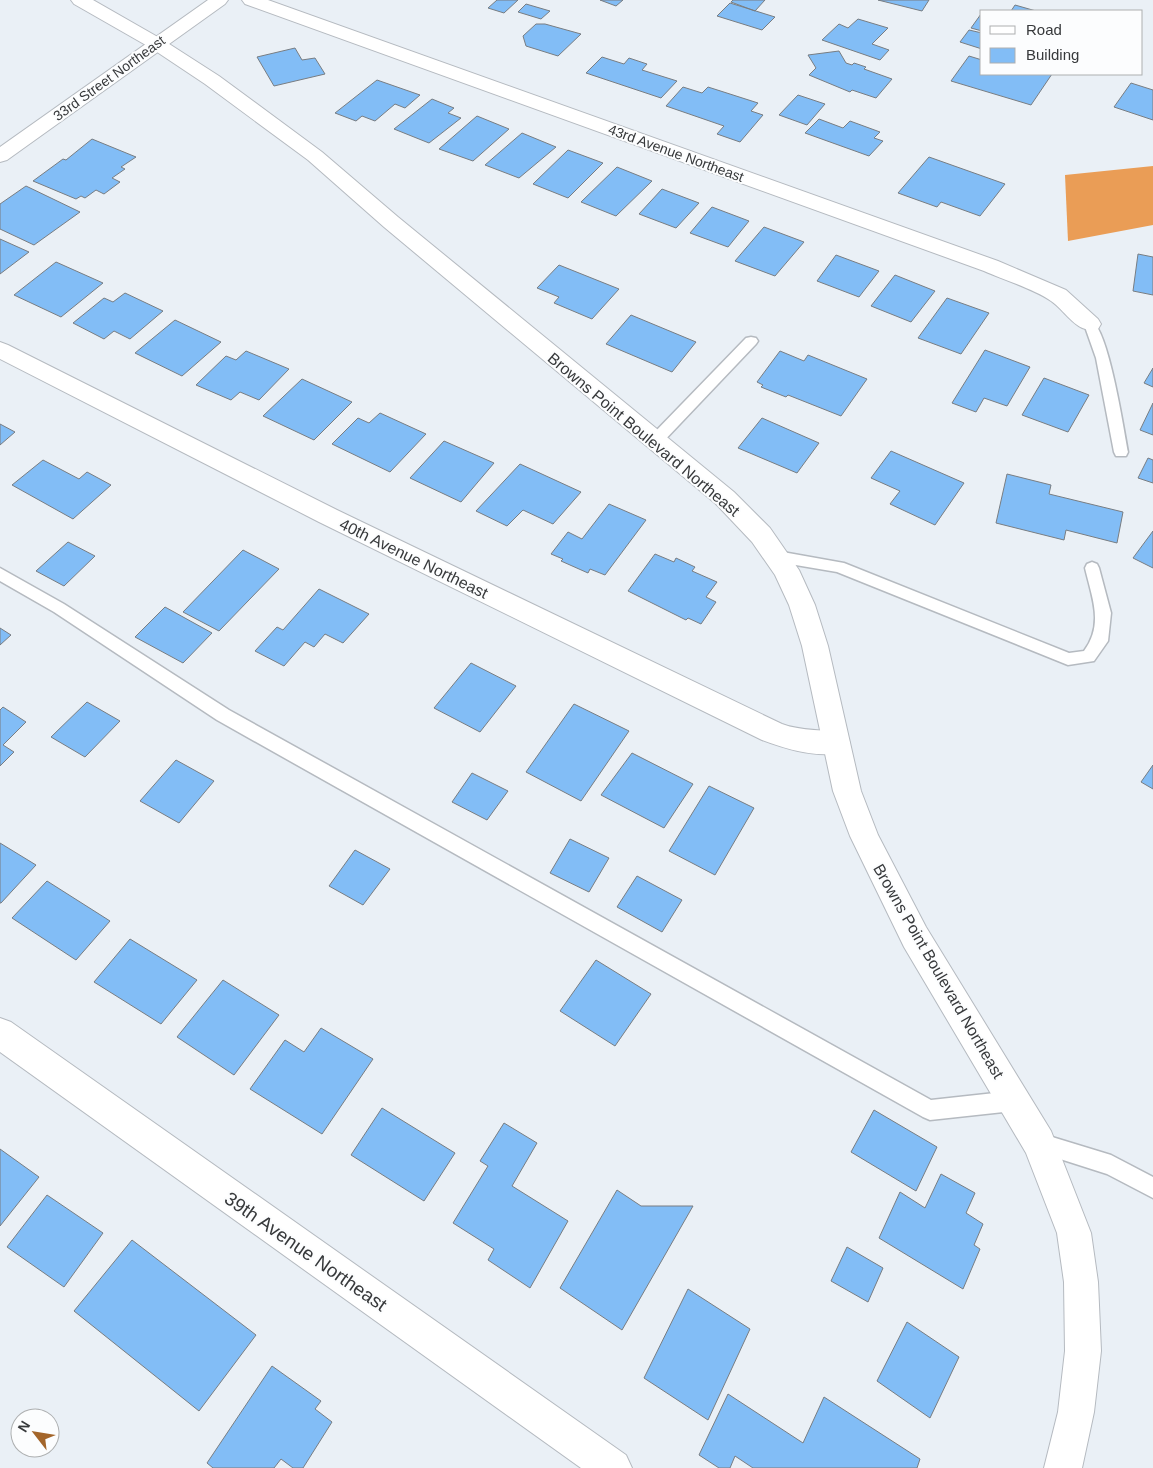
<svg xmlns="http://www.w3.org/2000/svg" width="1153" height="1468" viewBox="0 0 1153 1468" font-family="Helvetica,sans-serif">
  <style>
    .forest { fill: #ea9d56 }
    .building { fill: #82bdf6; stroke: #787d82 }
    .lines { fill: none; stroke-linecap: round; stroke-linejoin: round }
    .lane-casing { stroke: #b5bac0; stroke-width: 3 }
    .street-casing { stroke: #b5bac0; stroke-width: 2 }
    .secondary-casing { stroke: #b5bac0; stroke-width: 2 }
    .lane { fill: #fff; fill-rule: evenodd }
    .street { fill: #fff; fill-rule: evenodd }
    .secondary { fill: #fff; fill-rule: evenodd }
    .labels { text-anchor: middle; stroke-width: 4; stroke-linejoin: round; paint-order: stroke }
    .far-street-label { font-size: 14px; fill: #37393b; stroke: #fcfdfe }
    .street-label { font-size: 16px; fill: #37393b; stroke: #fcfdfe }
    .near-street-label { font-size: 19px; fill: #37393b; stroke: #fcfdfe }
  </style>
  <rect width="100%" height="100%" fill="#eaf0f6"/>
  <path class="forest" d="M1153 166V225L1068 241 1065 175Z"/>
  <path class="building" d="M497 0H518L504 13 488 8Z
    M600 0H623L616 6Z
    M733 0H765L755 11 731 2Z
    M878 0H929L922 11Z
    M730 3 775 17 762 30 717 16Z
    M526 4 550 11 541 19 518 12Z
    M1015 5 1036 11H1011Z
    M981 14 982 31 971 28Z
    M858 19 888 28 872 44 889 50 880 60 822 40 839 24 848 28Z
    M536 24H545L581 34 558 56 526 46 523 36Z
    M969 30 982 33V49L960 42Z
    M295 48 302 60 315 58 325 74 274 86 257 57Z
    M839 51 846 63 852 65 854 63 866 67 864 69 892 79 876 98 852 90 850 92 809 75 816 68 808 55Z
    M969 56 982 60V74H1052L1031 105 951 81Z
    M602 57 624 64 629 58 647 64 642 70 677 81 661 98 586 73Z
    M377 80 420 95 405 108 395 104 375 121 362 116 356 121 335 113Z
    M1131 83 1153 90V120L1114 107Z
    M683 87 702 93 708 87 758 103 751 111 763 115 740 142 717 134 724 126 666 106Z
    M798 95 825 104 807 125 779 115Z
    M432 99 454 108 448 113 461 118 429 143 394 129Z
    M477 116 509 129 473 161 439 149Z
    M819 119 843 128 850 121 880 132 874 138 883 141 869 156 805 133Z
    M522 133 556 147 519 178 485 165Z
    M92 139 136 157 121 167 125 169 112 178 120 182 104 194 96 190 85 198 81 196 76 199 33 181 63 159 66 160Z
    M568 150 603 163 568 198 533 184Z
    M929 157 1005 184 980 216 941 202 937 207 898 193Z
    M617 167 652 181 616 216 581 202Z
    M26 186 80 212 34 245 0 229V204Z
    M662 189 699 203 676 228 639 214Z
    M712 207 749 221 728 247 690 233Z
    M764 227 804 242 775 276 735 261Z
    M0 239 29 252 0 274Z
    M1138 254 1153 257V295L1133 291Z
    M836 255 879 271 859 297 817 281Z
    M56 262 103 283 61 317 14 295Z
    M559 265 619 289 592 319 554 303 559 297 537 288Z
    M895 275 935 291 911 322 871 306Z
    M125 293 163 311 130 339 114 331 104 339 73 323 104 298 113 302Z
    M947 298 989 313 961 354 918 338Z
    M631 315 696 342 672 372 606 344Z
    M175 320 221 342 182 376 135 353Z
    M985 350 1030 367 1007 406 984 398 976 412 952 403Z
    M246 351 289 369 259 400 240 392 231 400 196 385 226 356 236 360Z
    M780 351 804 361 808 355 867 379 841 416 788 395 786 397 761 387 763 385 757 382Z
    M1153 368V387L1144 383Z
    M1044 378 1089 395 1068 432 1022 415Z
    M302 379 352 402 314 440 263 416Z
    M1153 403V435L1140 430Z
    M380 413 426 434 390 472 332 444 358 418 369 423Z
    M762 418 819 443 797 473 738 448Z
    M0 424 15 432 0 445Z
    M444 441 494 463 461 502 410 478Z
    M891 451 964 483 935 525 890 504 900 491 871 478Z
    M1148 458 1153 460V483L1138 478Z
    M43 460 79 479 87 472 111 485 73 519 12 485Z
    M520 464 581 492 553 524 523 510 507 526 476 511Z
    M1007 474 1051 485 1049 494 1123 512 1117 543 1066 530 1064 540 996 523Z
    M609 504 646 520 605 575 590 569 588 573 561 561 563 559 551 554 568 532 582 539Z
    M1153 531V568L1133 558Z
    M68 542 95 556 64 586 36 571Z
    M243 550 279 569 219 631 183 612Z
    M655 554 674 562 676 558 695 567 692 571 717 582 706 597 716 602 701 624 688 618 686 620 628 591Z
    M319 589 369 614 343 643 325 634 314 647 305 642 284 666 255 651 277 627 283 630Z
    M165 607 212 633 183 663 135 637Z
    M0 628 11 635 0 645Z
    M471 663 516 686 480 732 434 708Z
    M87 702 120 721 85 757 51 737Z
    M574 704 629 731 581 801 526 772Z
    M3 707 26 722 3 745 14 752 0 766V710Z
    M632 753 693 784 664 828 601 795Z
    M176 760 214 781 179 823 140 801Z
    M1153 765V789L1141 782Z
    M472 773 508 791 487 820 452 802Z
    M709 786 754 808 715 875 669 851Z
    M570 839 609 858 589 892 550 873Z
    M0 843 36 865 1 903H0Z
    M355 850 390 869 363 905 329 886Z
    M637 876 682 900 662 932 617 907Z
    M47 881 110 921 76 960 12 918Z
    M130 939 197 980 161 1024 94 982Z
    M596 960 651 994 615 1046 560 1011Z
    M223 980 279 1015 234 1075 177 1037Z
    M321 1028 373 1059 322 1134 250 1089 285 1040 304 1052Z
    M382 1108 455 1153 424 1201 351 1155Z
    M874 1110 937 1147 916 1191 851 1152Z
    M504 1123 537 1143 512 1186 568 1221 530 1288 488 1260 494 1249 453 1223 488 1166 480 1161Z
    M0 1149 39 1177 0 1226Z
    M941 1174 975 1193 966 1213 983 1224 974 1245 980 1249 963 1289 879 1238 900 1192 925 1208Z
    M617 1190 641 1206H693L622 1330 560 1288Z
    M47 1195 103 1233 64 1287 7 1247Z
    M132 1240 256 1335 199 1411 74 1311Z
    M847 1247 883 1268 868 1302 831 1281Z
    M688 1289 750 1329 708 1420 644 1378Z
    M907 1322 959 1357 930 1418 877 1381Z
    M272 1366 321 1401 315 1409 332 1422 303 1468H293L281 1459 274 1468H213L207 1463Z
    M728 1394 803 1443 824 1397 920 1459 917 1468H753L735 1456 730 1468H719L699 1455Z"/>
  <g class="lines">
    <g class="lane-casing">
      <path id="lane" d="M1090 320C1108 325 1124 431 1128 452L1126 456H1116L1114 452 1096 358 1084 324Z
        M751 337 756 338 758 341 756 344 660 445H650L648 441 650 437 746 338Z
        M777 551 844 563 1069 653 1084 651C1104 624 1092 598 1085 568L1087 564 1092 562 1097 564 1099 568 1111 613 1108 641 1094 661 1068 665 837 572 772 561 770 557 772 553Z
        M0 568 64 604 229 710 931 1100 1013 1091 1020 1094 1023 1101 1020 1108 1013 1111 930 1120 923 1117 217 720 54 612 0 581Z
        M1039 1133 1111 1155 1153 1177V1198L1107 1174 1032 1150 1029 1143 1032 1136Z"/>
    </g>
    <g class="street-casing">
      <path id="street" d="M208 0H228L225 4 7 160 0 162V147Z
        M242 0H268L998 261 1066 290 1098 319 1101 324 1098 329C1077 335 1066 311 1051 301 1036 290 1002 279 984 271L245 4Z
        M0 342 8 345 337 510 782 724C802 732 825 728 846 735L850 743 846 751C821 760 786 749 762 740L319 522 0 359Z
        M0 1018 11 1022 626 1455 632 1468H581L0 1052Z"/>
    </g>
    <g class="secondary-casing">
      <path id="secondary" d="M71 0H93L163 40 219 76 322 152 398 217 734 492 770 528 799 570 815 605 828 646 861 791 878 835 926 927 1051 1131 1091 1233 1098 1282 1101 1351 1094 1412 1082 1468H1044L1058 1412 1065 1351 1064 1282 1057 1233 1026 1153 904 947 850 836 833 791 802 646 789 605 775 575 752 542 716 504 384 227 308 160 205 84 151 48 74 4Z"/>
    </g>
    <use href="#lane" class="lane"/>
    <use href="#street" class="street"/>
    <use href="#secondary" class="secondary"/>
  </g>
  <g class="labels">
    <g class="far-street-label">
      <text transform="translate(109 78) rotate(-36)" y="5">33rd Street Northeast</text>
      <text transform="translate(676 153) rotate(20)" y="5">43rd Avenue Northeast</text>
    </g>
    <g class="street-label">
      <text transform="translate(644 434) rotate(40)" y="6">Browns Point Boulevard Northeast</text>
      <text transform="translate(414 558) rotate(26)" y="6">40th Avenue Northeast</text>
      <text transform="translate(939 971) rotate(60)" y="6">Browns Point Boulevard Northeast</text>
    </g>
    <g class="near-street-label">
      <text transform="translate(306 1251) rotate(35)" y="7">39th Avenue Northeast</text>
    </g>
  </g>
  <rect x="980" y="10" width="162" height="65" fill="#fcfdfe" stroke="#adafb0"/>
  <rect x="990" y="26" width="25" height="8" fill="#ffffff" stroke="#adafb0"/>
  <text x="1026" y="35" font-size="15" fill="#37393b">Road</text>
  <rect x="990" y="48" width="25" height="15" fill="#82bdf6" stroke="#adafb0"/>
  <text x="1026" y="60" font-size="15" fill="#37393b">Building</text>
  <g transform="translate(35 1433) rotate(301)"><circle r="24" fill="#fcfdfe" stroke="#adafb0"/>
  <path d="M0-4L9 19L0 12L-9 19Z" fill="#a3652a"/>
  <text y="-8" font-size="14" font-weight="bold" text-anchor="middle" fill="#37393b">N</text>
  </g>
</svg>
